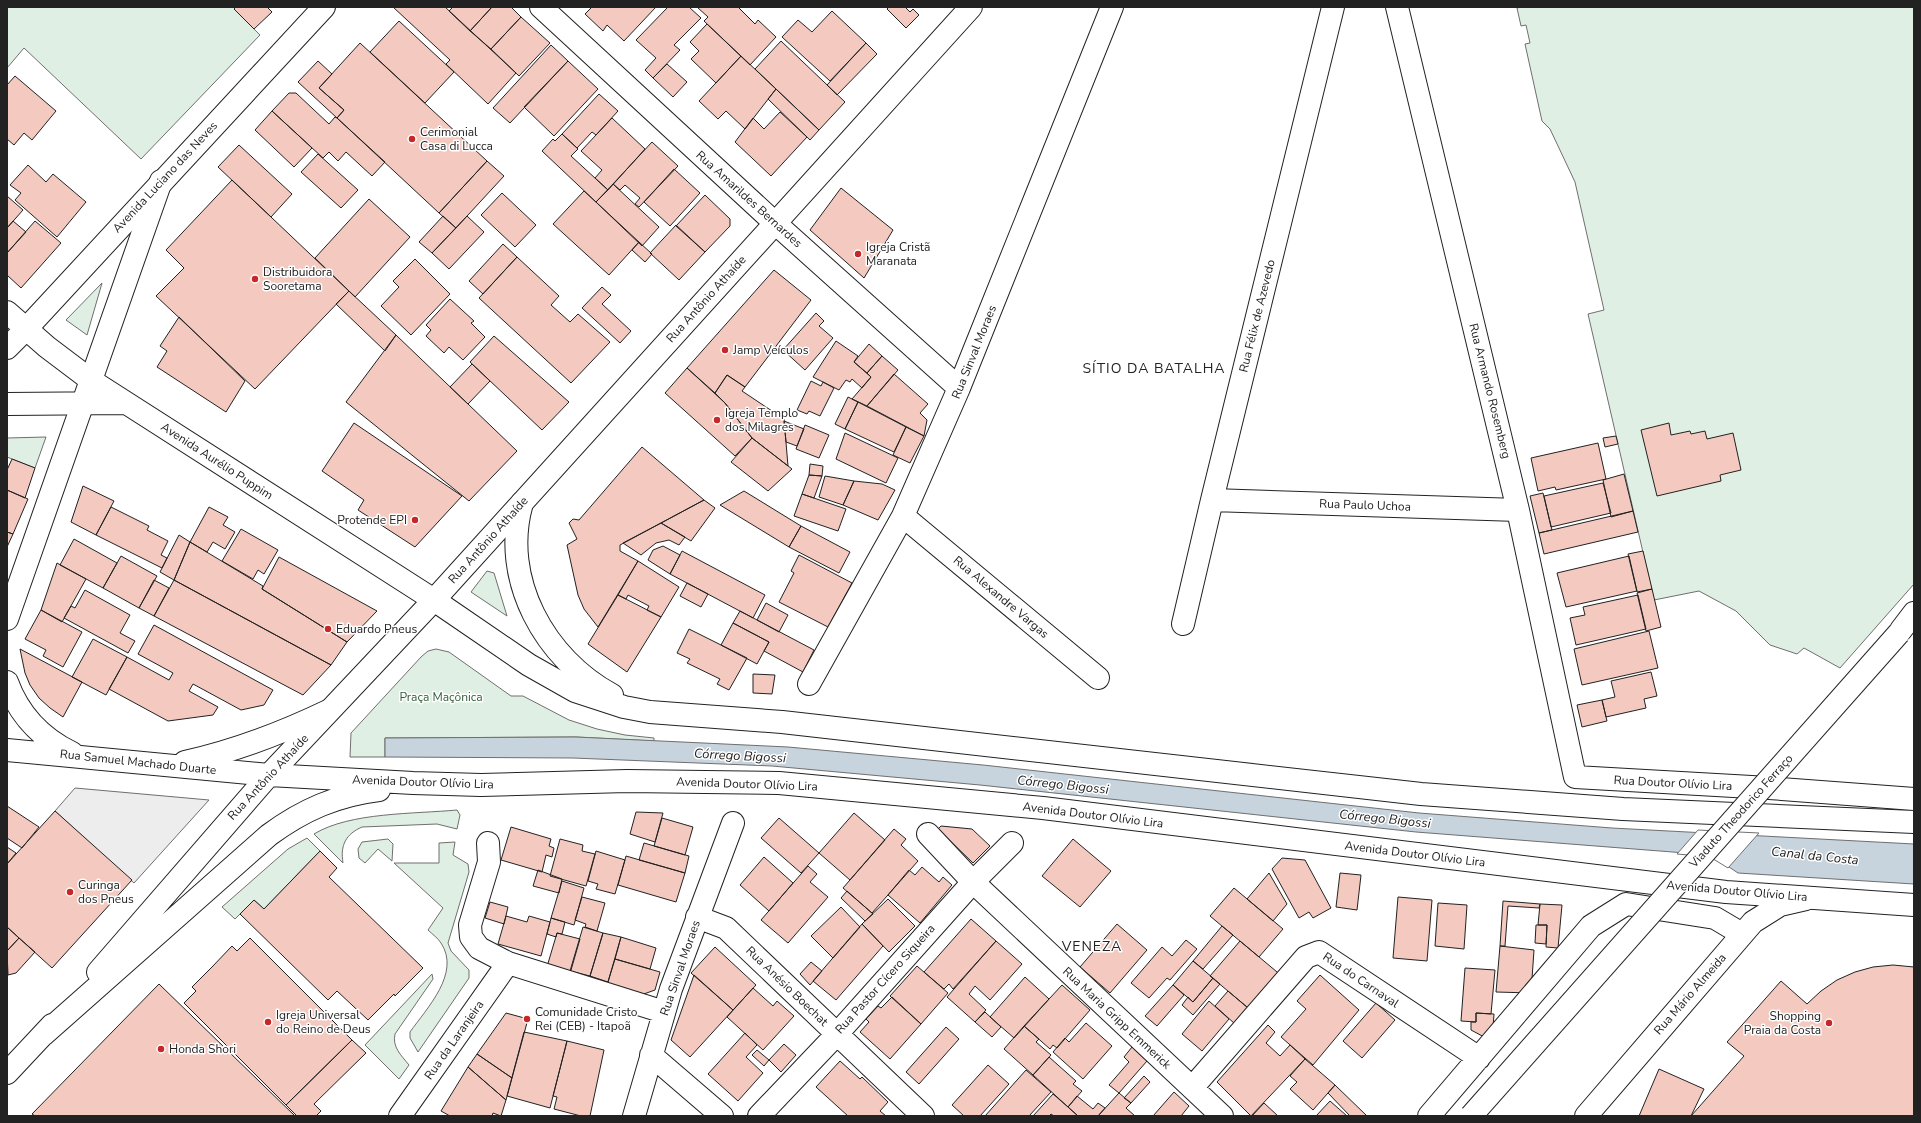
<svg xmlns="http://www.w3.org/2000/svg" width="1921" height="1123" viewBox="0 0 1921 1123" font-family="'Nunito Sans',sans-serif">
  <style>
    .green { fill: #e0efe3; stroke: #6f6f6f }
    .parking { fill: #ededed; stroke: #6f6f6f }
    .water { fill: #c7d3dd; stroke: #6f6f6f }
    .pier { fill: #fff; stroke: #6f6f6f }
    .building { fill: #f3c9c0; stroke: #222 }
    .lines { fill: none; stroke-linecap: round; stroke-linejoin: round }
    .minor-casing { stroke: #222; stroke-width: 24 }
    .tertiary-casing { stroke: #222; stroke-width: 24 }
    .secondary-casing { stroke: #222; stroke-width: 24 }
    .primary-casing { stroke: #222; stroke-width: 24 }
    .minor { stroke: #fff; stroke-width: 22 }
    .tertiary { stroke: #fff; stroke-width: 22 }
    .secondary { stroke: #fff; stroke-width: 22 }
    .primary { stroke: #fff; stroke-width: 22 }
    .tertiary-bridge-casing { stroke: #222; stroke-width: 24; stroke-linecap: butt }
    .tertiary-bridge { stroke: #fff; stroke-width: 22 }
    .poi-dot { fill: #c62828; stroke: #fff; stroke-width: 1.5 }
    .labels { text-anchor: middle; stroke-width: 3; stroke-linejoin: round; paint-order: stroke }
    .poi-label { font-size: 12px; fill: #222; stroke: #fff; text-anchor: start }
    .street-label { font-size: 12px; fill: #222; stroke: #fff }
    .park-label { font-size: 12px; fill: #2f5e38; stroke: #fff }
    .water-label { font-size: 13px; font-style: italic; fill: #222; stroke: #fff }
    .quarter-label { font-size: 14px; letter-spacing: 1px; fill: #222; stroke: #fff }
  </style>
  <rect width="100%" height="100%" fill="#fff"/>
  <path class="green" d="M7 7H236L234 9 260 35 141 159 24 48 7 68Z
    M1522 7H1914V584L1840 668 1804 648 1797 654 1770 645 1736 611 1699 591 1654 600 1588 314 1604 310 1575 182 1550 129 1542 121 1525 44 1530 43 1526 25 1521 26 1517 8Z
    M102 283 87 335 66 320Z
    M46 437 35 468 7 457V438Z
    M487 571 494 573 507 616 471 592Z
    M436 649 449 652 511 696H523L569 720 597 729 625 735 654 738V741L576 737 385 738V757H350L351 733 421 657 428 651Z
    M457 810 460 815 457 829 437 824 362 827C346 834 340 845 343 863L314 834C350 812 415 814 457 810Z
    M307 838 320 851 264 909 254 900 235 919 222 907 288 849Z
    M388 839 393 844 392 861 378 849 365 863 359 858 358 849 362 842Z
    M455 842 453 855 468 864 469 872 448 943 451 951 469 970V978L418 1052 410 1038V1032C427 1008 461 973 441 943 438 938 432 934 428 930L443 908 394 863H439V843Z
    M432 974 433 979 395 1034C392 1047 401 1055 409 1065L399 1079 365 1045Z"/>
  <path class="parking" d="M75 788 209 800 134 883 55 811Z"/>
  <path class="water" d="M576 737 788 747 983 765 1419 813 1612 828 1914 844V884L1738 873 1711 855 1416 832 980 785 772 766 573 758 385 757V738Z"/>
  <path class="pier" d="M1698 830 1759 833 1728 868 1710 857 1677 854Z"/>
  <path class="building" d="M236 7H267L272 12 254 29 234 9Z
    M393 7H445L516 73 488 104 446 64 450 60Z
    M453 7H492L470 31 449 11Z
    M492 7H511L521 17 491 49 470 31Z
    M592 7H656L624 41 607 25 603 31 585 14Z
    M668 7H689L701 18 674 45 680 50 653 78 645 70 656 58 636 40Z
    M697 7H738L755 24 758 20 776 37 750 65 704 21 708 17Z
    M889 7H905L910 12 913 9 919 15 906 28 887 9Z
    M832 11 866 43 830 81 782 37 798 20 812 32Z
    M521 17 550 43 519 76 491 49Z
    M399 21 454 72 425 103 370 52Z
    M707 24 741 56 716 83 691 59 699 51 690 42Z
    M781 41 845 102 819 130 755 69Z
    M360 43 487 161 439 213 337 118 344 110 319 88Z
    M866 43 877 54 837 95 827 85Z
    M551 45 568 61 510 123 493 108Z
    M741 56 776 89 745 129 726 111 718 119 699 101Z
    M318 61 332 74 319 88 344 110 337 118 298 82Z
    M568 61 598 89 554 136 524 107Z
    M667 64 687 82 673 97 653 78Z
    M15 76 56 111 32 140 24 133 14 145 7 139V85Z
    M776 89 819 130 810 140 768 99Z
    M289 93H296L329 124 335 117 337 118 385 162 372 176 346 152 338 161 329 152 323 158 272 111Z
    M599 94 618 111 596 135 592 132 577 148 562 134Z
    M272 111 312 148 294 167 255 130Z
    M780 112 807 137 771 176 735 142 753 118 764 129Z
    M612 118 645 149 608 190 595 178 602 170 581 151Z
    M562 134 578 149 571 156 608 190 596 202 542 151 553 139 555 141Z
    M652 142 678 166 639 207 635 204 640 198 625 185 620 190 613 184Z
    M239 145 292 194 271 217 218 167Z
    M318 154 358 190 341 208 301 172Z
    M487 161 504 176 456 228 439 213Z
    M28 165 46 182 53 174 86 202 57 237 15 200 21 193 10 185Z
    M674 169 700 193 670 226 644 202Z
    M232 180 349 291 255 389 156 296 184 268 166 250Z
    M613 184 659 227 642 246 596 202Z
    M841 188 893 230 864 278 810 230Z
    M584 191 639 242 609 275 553 224Z
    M502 193 536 225 515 247 481 215Z
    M705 195 730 219V226L705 252 676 226Z
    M7 196 23 210 7 228Z
    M369 199 410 237 355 297 315 258Z
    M443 216 456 228 432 253 419 242Z
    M467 216 484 232 449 269 432 253Z
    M13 221 26 232 7 253V228Z
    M35 221 61 243 21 288 7 275V253Z
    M676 225 705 252 679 280 650 253Z
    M639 242 652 254 645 262 632 250Z
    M503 244 517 257 483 294 469 281Z
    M517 257 559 296 551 305 570 322 578 314 610 342 571 383 479 298Z
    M415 259 450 294 411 335 381 306 399 287 393 281Z
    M774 270 811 300 745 387 727 375 715 393 687 368Z
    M602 287 611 295 602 304 631 331 620 343 582 308Z
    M349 291 396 335 385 351 336 304Z
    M450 299 474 321 471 323 485 337 463 360 449 347 444 353 426 336 431 330 426 325Z
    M816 313 824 321 819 326 833 338 805 370 783 350Z
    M179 317 245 381 226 412 157 367 167 351 160 346Z
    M396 335 517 451 469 501 346 402Z
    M494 336 569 402 542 430 470 362Z
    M836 341 858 356 854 362 871 377 862 388 852 379 850 382 846 380 839 390 813 377Z
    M869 344 882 356 867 373 854 362Z
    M882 356 898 370 867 406 852 399 871 377 867 373Z
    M472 364 490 381 468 404 450 387Z
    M687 368 725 403 752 438 735 456 665 393Z
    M894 374 928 404 920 413 927 420 924 436 867 406Z
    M727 375 745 387 742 391 784 419 788 466 752 438 725 403 715 393Z
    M811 381 821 386 823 382 834 388 820 416 809 411 807 414 797 410Z
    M848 397 858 402 845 429 835 424Z
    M858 402 906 427 894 452 845 429Z
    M784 421 804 429 797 446 786 442Z
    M354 423 462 496 415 547 358 510 364 500 322 471Z
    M1669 423 1671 435 1690 431 1691 434 1705 431 1707 439 1733 433 1741 470 1720 475 1721 481 1657 496 1641 430Z
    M805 425 829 435 819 458 796 449Z
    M906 427 924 436 910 463 893 455Z
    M845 433 898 458 886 483 836 459Z
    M1616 436 1618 444 1605 447 1603 438Z
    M752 438 792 469 768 491 731 462Z
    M1598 443 1606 479 1556 490 1555 487 1538 491 1531 458Z
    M642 447 704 500 620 545V551L638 561 598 627 584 609 578 595 567 545 577 539 569 523 573 519 579 520Z
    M12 459 35 468 25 498 7 490V470Z
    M810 464 823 466 822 476 809 475Z
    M1624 474 1633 511 1611 517 1603 480Z
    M809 475 822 476 814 498 802 494Z
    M825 476 854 481 843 505 819 497Z
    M854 481 882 484 895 490 878 520 843 505Z
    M1603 483 1611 513 1551 527 1544 496Z
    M83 486 114 501 96 535 71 522Z
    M7 490 28 499 13 534 7 532Z
    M744 491 801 526 789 547 720 505Z
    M1543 493 1552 530 1539 533 1530 496Z
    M802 494 846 509 838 531 794 516Z
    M704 500 715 508 691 541 661 523Z
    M111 507 149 526 147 530 168 541 161 555 167 558 162 568 96 535Z
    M209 507 228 517 223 525 235 532 225 549 213 542 207 552 190 542Z
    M1633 511 1638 532 1544 554 1539 533Z
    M661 523 685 537 679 545 669 540 656 543 641 555 623 543Z
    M801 526 850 552 839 573 789 547Z
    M241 529 278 550 264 574 258 570 253 579 222 561Z
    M7 532 13 534 7 547Z
    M179 535 190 542 174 580 160 572Z
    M74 539 117 563 103 588 60 565Z
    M190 542 263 586 262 589 347 642 331 665 174 580Z
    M663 546 680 555 670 574 648 560 653 550Z
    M682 551 765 595 753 618 670 574Z
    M1643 551 1652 589 1637 592 1628 554Z
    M799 555 852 583 828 627 779 602 794 573 791 571Z
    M121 556 157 576 139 608 103 588Z
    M1629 556 1637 591 1566 607 1557 573Z
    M279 557 377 611 347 642 262 589Z
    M638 561 679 587 661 617 647 610 649 606 628 595 626 599 618 595Z
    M57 563 86 579 62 622 41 610Z
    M154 580 169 588 154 616 139 608Z
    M174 580 331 665 303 695 154 616Z
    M687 583 708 594 701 607 680 596Z
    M1652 589 1661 627 1646 631 1637 593Z
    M85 590 130 615 120 633 135 641 128 653 64 618 71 606 75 608Z
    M618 595 661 617 627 672 588 644Z
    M1638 595 1646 629 1576 645 1570 618 1585 615 1583 607Z
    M766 603 788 615 779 632 757 620Z
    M41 610 82 632 63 667 43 656 46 650 25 639Z
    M740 611 814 650 803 672 764 651 769 642 733 623Z
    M733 623 769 642 757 664 721 645Z
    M154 625 273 690 264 705 241 710 193 684 189 691 218 707 213 715 168 721 109 689 127 657 169 680 173 673 138 654Z
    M689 629 747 658 729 690 717 684 720 679 687 663 690 659 677 653Z
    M1649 631 1658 668 1582 685 1574 649Z
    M93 639 127 657 106 695 72 677Z
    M20 649 82 682 63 717 50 708 39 698 30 685 25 673Z
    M1651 672 1657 696 1644 699 1646 708 1606 717 1602 700 1615 697 1611 681Z
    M753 674 775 675 772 694 753 693Z
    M1602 700 1607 721 1582 727 1577 705Z
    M7 806 39 827 22 848 7 838Z
    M55 811 132 880 52 968 7 927V864Z
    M636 812 663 813 655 842 630 834Z
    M854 813 885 840 850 880 819 853Z
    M662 818 693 827 685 855 654 846Z
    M779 818 819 853 801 873 761 838Z
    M941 826 972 829 990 846 973 863 938 829Z
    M511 827 551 839 549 846 554 848 552 857 546 855 542 872 501 860Z
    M894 829 906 839 901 845 918 861 872 913 843 888Z
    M560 839 583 845 582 851 595 854 586 886 550 876Z
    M1073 839 1111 871 1080 907 1042 876Z
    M644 843 689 856 685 873 639 860Z
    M7 847 16 853 7 864Z
    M320 851 337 868 329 877 423 968 395 996 394 994 368 1020 337 991 328 1000 240 914 254 900 264 909Z
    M596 851 625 860 615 894 596 889 598 884 588 881Z
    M626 856 685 873 676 902 618 885Z
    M764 857 793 883 769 911 740 885Z
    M1282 858 1305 860 1331 908 1313 918 1309 912 1299 918 1272 869Z
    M808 866 817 874 810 882 828 897 788 943 761 920Z
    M922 867 939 882 943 877 952 885 920 923 888 895 909 870 915 875Z
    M538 870 562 879 559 893 533 886Z
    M1269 873 1287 904 1273 921 1247 899Z
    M1340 873 1361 875 1357 910 1336 907Z
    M562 881 584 888 574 925 551 918Z
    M1234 888 1283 929 1259 957 1210 916Z
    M847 891 873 914 865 921 841 898Z
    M582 897 605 903 597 931 585 927 586 924 575 920Z
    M1398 897 1432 900 1427 961 1393 958Z
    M888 899 915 926 889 952 862 924Z
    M1503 901 1540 904 1539 908 1508 906 1505 946H1500Z
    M490 902 508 907 504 924 485 918Z
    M1438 903 1467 905 1464 949 1435 946Z
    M1540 904 1562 905 1558 948 1546 947 1547 925H1538Z
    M841 907 860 927 833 958 811 936Z
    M506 916 527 922 529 916 550 922 541 956 498 944Z
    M551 918 565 922 562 934 557 933 556 937 547 934Z
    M971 919 996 941 953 989 949 984 944 989 924 972Z
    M862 924 883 946 836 1000 813 981Z
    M1117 924 1147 950 1110 993 1080 967Z
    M1536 925H1547L1546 944 1535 943Z
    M1222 926 1233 935 1203 969 1193 961Z
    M7 927 19 938 7 951Z
    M583 927 603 933 590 976 570 971Z
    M557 933 580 939 569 977 546 970Z
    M603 933 621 937 608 982 590 976Z
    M621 937 656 948 650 969 615 959Z
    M19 938 35 952 16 973 8 975 7 951Z
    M250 938 352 1040 286 1105 184 1003 196 991 192 987 212 967 232 946 237 951Z
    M1186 940 1197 949 1170 980 1167 978 1149 998 1131 983 1162 947 1172 956Z
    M996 941 1022 964 990 1000 975 986 969 994 986 1010 975 1022 947 997Z
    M1240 941 1283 977 1253 1012 1210 976Z
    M1500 946 1534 950 1531 993 1496 992Z
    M715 947 756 985 733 1010 691 973Z
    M615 959 660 972 655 990 641 995 607 985Z
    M1193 961 1213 978 1193 1002 1173 985Z
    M811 962 822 971 810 985 800 974Z
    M1893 965 1914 967V1116H1691L1744 1056 1727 1042 1781 981 1807 1004 1821 991 1837 980 1855 972 1873 967Z
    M917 966 948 993 921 1024 890 996Z
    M1465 968 1495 970 1491 1014 1476 1013V1022L1461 1021Z
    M694 975 733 1010 690 1057 671 1040Z
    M1320 975 1359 1010 1313 1065 1281 1037 1306 1009 1297 1001Z
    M1025 977 1049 999 1014 1038 990 1017Z
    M1213 978 1220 984 1193 1015 1182 1005 1188 997 1193 1002Z
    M159 984 295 1116H35L32 1114Z
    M1062 985 1090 1010 1057 1048 1053 1045 1050 1049 1024 1026Z
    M1173 985 1184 995 1157 1026 1145 1016Z
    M753 988 773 1006 777 1001 794 1016 763 1050 727 1017Z
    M1228 991 1248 1008 1235 1024 1215 1006Z
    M892 997 921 1024 890 1059 860 1032 869 1022 866 1019 878 1006 881 1008Z
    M1209 1001 1229 1019 1202 1051 1182 1034Z
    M1376 1003 1395 1020 1362 1058 1343 1041Z
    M985 1012 1001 1027 992 1037 975 1022Z
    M506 1013 528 1019 512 1078 477 1054Z
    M1476 1013 1494 1014 1493 1028 1486 1038 1471 1030V1022H1476Z
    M1086 1023 1112 1046 1083 1079 1053 1052 1065 1038 1069 1042Z
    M1268 1025 1275 1032 1266 1043 1280 1056 1290 1045 1305 1059 1251 1116 1217 1082Z
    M1024 1026 1039 1039 1036 1042 1051 1055 1033 1075 1004 1049Z
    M946 1027 959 1039 919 1084 906 1072Z
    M524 1032 567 1041 550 1108 507 1096Z
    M745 1033 757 1045 746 1057 763 1073 738 1101 708 1074Z
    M352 1040 366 1053 314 1104 321 1111 316 1116H297L286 1105Z
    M567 1041 604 1050 590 1116H581L554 1109 557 1097 553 1096Z
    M784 1044 796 1055 781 1072 769 1060Z
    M1132 1047 1147 1061 1119 1093 1109 1085 1129 1062 1124 1057Z
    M757 1050 769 1060 764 1066 752 1055Z
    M477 1054 512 1078 506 1100 468 1067Z
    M1049 1057 1076 1081 1073 1084 1082 1091 1068 1107 1033 1075Z
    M1305 1059 1335 1085 1313 1110 1290 1089 1297 1082 1290 1076Z
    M840 1061 860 1079 862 1077 888 1102 880 1111 886 1116H848L816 1087Z
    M988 1065 1009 1084 980 1116H964L952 1105Z
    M468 1067 506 1100 501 1116 493 1113 492 1116H450L441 1111Z
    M1659 1069 1704 1089 1691 1116H1639Z
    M1026 1070 1051 1092 1029 1116H985Z
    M1144 1076 1150 1082 1131 1103 1124 1098Z
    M1335 1085 1367 1116H1350L1328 1093Z
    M1174 1092 1189 1106 1181 1116H1153Z
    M1119 1093 1131 1103 1126 1108 1135 1116H1098Z
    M1053 1094 1068 1107 1078 1116H1054L1051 1114 1049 1116H1033Z
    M1077 1096 1093 1109 1098 1103 1105 1108 1098 1116H1078L1068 1107Z
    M1330 1101 1347 1116H1316Z
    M1264 1103 1278 1116H1252Z"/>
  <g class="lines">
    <g class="minor-casing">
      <path id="minor" d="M541 7 775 223 959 388
        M1397 7 1518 510 1575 777 1769 788 1914 799
        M1212 500 1518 510
        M903 516 1098 678
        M1183 624 1212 500 1333 7
        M809 684 903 516 959 388 1112 7
        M928 834 973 882 1222 1116
        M488 843 489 862 470 925 471 937 479 948 508 963 664 1012
        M697 917 726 928 923 1116
        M651 1055 722 1116
        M1192 1088 1306 957 1319 952 1479 1058
        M400 1116 508 963
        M634 1116 671 989 733 823
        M759 1116 837 1034 973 882 1012 843
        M1429 1116 1591 926 1626 904 1715 918 1742 934"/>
    </g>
    <g class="tertiary-casing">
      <path id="tertiary" d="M7 619 161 181
        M1901 630 1914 613"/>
    </g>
    <g class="secondary-casing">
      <path id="secondary" d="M26 329 324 7
        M269 775 434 600 971 7
        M1586 1116 1753 922 1780 905 1806 899"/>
    </g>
    <g class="primary-casing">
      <path id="primary" d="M7 312 47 347 92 381 434 600 529 665 575 691 624 707 650 712 782 722 1421 794 1623 809 1914 822
        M7 348 26 329
        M7 404 126 403
        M522 503C500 579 545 659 612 695
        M7 682C19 715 41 738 72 753
        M7 750 269 775 413 783 481 785 627 781 779 783 1043 808 1726 892 1914 905
        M185 762C235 751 282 733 328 711
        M98 972 269 775
        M43 1035 269 835C303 810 337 795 379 790
        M7 1073 52 1025"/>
    </g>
    <use href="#minor" class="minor"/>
    <use href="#tertiary" class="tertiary"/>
    <use href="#secondary" class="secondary"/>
    <use href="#primary" class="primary"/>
    <g class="tertiary-bridge-casing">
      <path id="tertiary-bridge" d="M1471 1116 1899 633"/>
    </g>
    <use href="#tertiary-bridge" class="tertiary-bridge"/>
  </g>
  <g class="poi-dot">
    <circle cx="412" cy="139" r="4"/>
    <circle cx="858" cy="254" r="4"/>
    <circle cx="255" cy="279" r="4"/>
    <circle cx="725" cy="350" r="4"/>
    <circle cx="717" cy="420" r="4"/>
    <circle cx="415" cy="520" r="4"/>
    <circle cx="328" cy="629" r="4"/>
    <circle cx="70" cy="892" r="4"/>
    <circle cx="527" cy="1019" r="4"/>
    <circle cx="268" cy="1022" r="4"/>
    <circle cx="1829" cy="1023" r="4"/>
    <circle cx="161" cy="1049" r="4"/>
  </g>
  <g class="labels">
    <g class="poi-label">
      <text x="420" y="136">Cerimonial<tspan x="420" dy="14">Casa di Lucca</tspan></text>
      <text x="866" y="251">Igreja Cristã<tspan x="866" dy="14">Maranata</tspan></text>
      <text x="263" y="276">Distribuidora<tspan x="263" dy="14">Sooretama</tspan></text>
      <text x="733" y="354">Jamp Veículos</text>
      <text x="725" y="417">Igreja Templo<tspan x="725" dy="14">dos Milagres</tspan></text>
      <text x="407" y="524" text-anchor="end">Protende EPI</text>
      <text x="336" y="633">Eduardo Pneus</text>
      <text x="78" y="889">Curinga<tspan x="78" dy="14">dos Pneus</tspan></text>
      <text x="535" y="1016">Comunidade Cristo<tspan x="535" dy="14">Rei (CEB) - Itapoã</tspan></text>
      <text x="276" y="1019">Igreja Universal<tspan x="276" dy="14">do Reino de Deus</tspan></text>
      <text x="1821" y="1020" text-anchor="end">Shopping<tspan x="1821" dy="14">Praia da Costa</tspan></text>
      <text x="169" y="1053">Honda Shori</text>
    </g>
    <g class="street-label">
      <text transform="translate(165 177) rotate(-47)" y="4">Avenida Luciano das Neves</text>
      <text transform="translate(749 199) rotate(42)" y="4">Rua Amarildes Bernardes</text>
      <text transform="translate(706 299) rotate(-48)" y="4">Rua Antônio Athaíde</text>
      <text transform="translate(1257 316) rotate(-76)" y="4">Rua Félix de Azevedo</text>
      <text transform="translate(974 352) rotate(-68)" y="4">Rua Sinval Moraes</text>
      <text transform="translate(1490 391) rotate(76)" y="4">Rua Armando Rosemberg</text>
      <text transform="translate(217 461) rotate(33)" y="4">Avenida Aurélio Puppim</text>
      <text transform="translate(1365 505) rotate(2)" y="4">Rua Paulo Uchoa</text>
      <text transform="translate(488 540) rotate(-48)" y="4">Rua Antônio Athaíde</text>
      <text transform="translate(1001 597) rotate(40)" y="4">Rua Alexandre Vargas</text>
      <text transform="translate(138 762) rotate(6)" y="4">Rua Samuel Machado Duarte</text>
      <text transform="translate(268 777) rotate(-47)" y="4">Rua Antônio Athaíde</text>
      <text transform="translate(423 782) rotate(2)" y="4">Avenida Doutor Olívio Lira</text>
      <text transform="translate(1673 783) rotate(3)" y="4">Rua Doutor Olívio Lira</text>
      <text transform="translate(747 784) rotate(2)" y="4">Avenida Doutor Olívio Lira</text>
      <text transform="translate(1741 811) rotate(-48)" y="4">Viaduto Theodorico Ferraço</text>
      <text transform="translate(1093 815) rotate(7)" y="4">Avenida Doutor Olívio Lira</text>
      <text transform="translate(1415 854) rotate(7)" y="4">Avenida Doutor Olívio Lira</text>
      <text transform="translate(1737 891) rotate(5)" y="4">Avenida Doutor Olívio Lira</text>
      <text transform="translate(680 968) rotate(-71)" y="4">Rua Sinval Moraes</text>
      <text transform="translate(885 979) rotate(-48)" y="4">Rua Pastor Cícero Siqueira</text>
      <text transform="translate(1361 980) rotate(34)" y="4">Rua do Carnaval</text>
      <text transform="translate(787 986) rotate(44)" y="4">Rua Anésio Boechat</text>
      <text transform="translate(1690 994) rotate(-49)" y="4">Rua Mário Almeida</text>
      <text transform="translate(1117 1018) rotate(43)" y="4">Rua Maria Gripp Emmerick</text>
      <text transform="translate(454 1040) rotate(-55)" y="4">Rua da Laranjeira</text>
    </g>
    <g class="park-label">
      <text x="441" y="701">Praça Maçônica</text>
    </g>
    <g class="water-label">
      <text transform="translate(740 755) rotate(3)" y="5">Córrego Bigossi</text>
      <text transform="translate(1063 784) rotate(6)" y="5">Córrego Bigossi</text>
      <text transform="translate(1385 818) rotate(6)" y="5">Córrego Bigossi</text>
      <text transform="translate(1815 855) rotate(6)" y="5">Canal da Costa</text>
    </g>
    <g class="quarter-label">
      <text x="1154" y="373">SÍTIO DA BATALHA</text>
      <text x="1092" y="951">VENEZA</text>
    </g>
  </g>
  <rect width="1921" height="1123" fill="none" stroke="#222222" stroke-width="16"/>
</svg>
